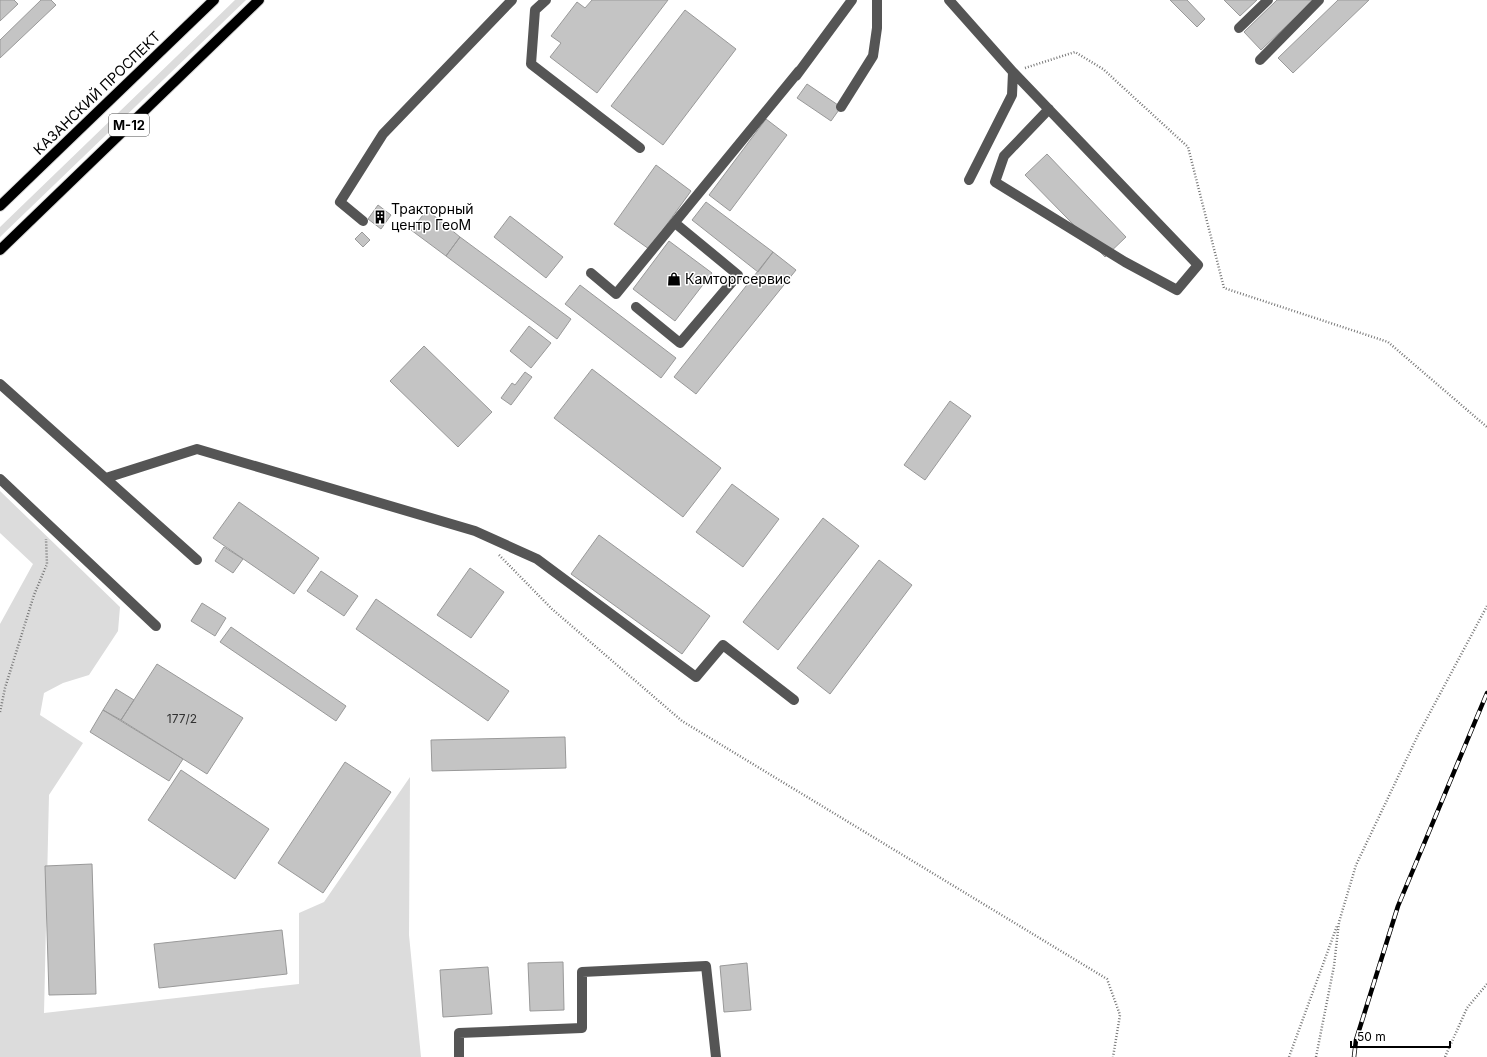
<svg xmlns="http://www.w3.org/2000/svg" width="1487" height="1057" viewBox="0 0 1487 1057" font-family="Inter,sans-serif">
  <style>
    .green { fill: #dcdcdc }
    .building { fill: #c4c4c4; stroke: #999 }
    .lines { fill: none; stroke-linecap: round; stroke-linejoin: round }
    .major-casing { stroke: #dbdbdb; stroke-width: 12 }
    .path { stroke: #777; stroke-width: 2.5; stroke-dasharray: 1 2; stroke-linecap: butt }
    .minor { stroke: #555; stroke-width: 10 }
    .major { stroke: #000; stroke-width: 10 }
    .rail-casing { stroke: #000; stroke-width: 4.5 }
    .rail { stroke: #fff; stroke-width: 3; stroke-dasharray: 9; stroke-linecap: butt }
    .labels { text-anchor: middle; stroke-width: 3; stroke-linejoin: round; paint-order: stroke }
    .number-label { font-size: 12px; fill: #313131 }
    .shield { fill: #fff; stroke: #4c4c4c; stroke-width: 1 }
    .shield-label { font-size: 13px; font-weight: bold; fill: #000 }
    .street-label { font-size: 14px; fill: #000; stroke: #fff }
    .poi-label { font-size: 14px; fill: #000; stroke: #fff; text-anchor: start }
  </style>
  <rect width="100%" height="100%" fill="#fff"/>
  <path class="green" d="M235 0H246L0 237V227Z
    M0 491 120 607 118 631 89 675 63 683 44 693 40 715 83 743 49 795 44 1013 299 984V913L324 902 410 777 409 935 421 1057H0V624L33 564 0 533Z"/>
  <path class="building" d="M0 0H14L18 4 0 21Z
    M41 0H51L56 5 0 58V40Z
    M592 0H668L597 93 550 57 561 43 551 36 577 2 585 8Z
    M1170 0H1187L1205 19 1197 27Z
    M1224 0H1257L1240 16Z
    M1277 0H1314L1261 50 1244 32Z
    M1338 0H1369L1293 73 1278 58Z
    M685 10 736 49 663 145 611 106Z
    M807 84 841 107 831 121 797 98Z
    M766 119 787 135 730 211 709 195Z
    M1047 154 1126 237 1105 257 1025 175Z
    M656 165 691 191 649 249 614 224Z
    M706 202 773 252 758 272 692 220Z
    M378 205 391 215 381 229 368 219Z
    M427 210 460 237 446 256 411 230Z
    M510 216 563 257 546 278 494 237Z
    M362 232 370 240 363 247 355 239Z
    M460 237 571 319 557 339 446 256Z
    M669 241 712 273 675 321 633 289Z
    M773 252 796 270 696 394 674 377Z
    M580 285 676 358 661 378 565 304Z
    M529 326 551 343 531 368 510 351Z
    M424 346 492 412 458 447 390 381Z
    M592 369 721 468 683 517 554 418Z
    M525 372 532 377 511 405 501 398 512 383 515 385Z
    M950 401 971 416 925 480 904 465Z
    M732 484 779 519 743 567 696 532Z
    M239 502 319 558 294 594 213 538Z
    M823 518 859 546 778 650 743 622Z
    M599 535 710 616 682 654 571 574Z
    M224 547 243 559 233 573 215 561Z
    M879 560 912 585 830 694 797 668Z
    M470 568 504 592 471 638 437 615Z
    M321 571 358 596 344 616 307 591Z
    M376 599 509 691 488 721 356 629Z
    M202 603 226 618 215 636 191 621Z
    M231 627 346 706 336 721 220 642Z
    M157 664 243 718 207 774 121 720Z
    M116 689 134 700 121 720 103 710Z
    M103 710 183 759 169 781 90 732Z
    M565 737 566 768 432 771 431 740Z
    M345 762 391 792 323 893 278 863Z
    M181 770 269 829 235 879 148 820Z
    M92 864 96 994 49 995 45 866Z
    M282 930 287 974 159 988 154 944Z
    M563 962 564 1010 530 1011 528 963Z
    M747 963 751 1010 724 1012 720 966Z
    M488 967 492 1014 443 1017 440 970Z"/>
  <g class="lines">
    <g class="major-casing">
      <path id="major" d="M0 206 214 0
        M0 250 259 0"/>
    </g>
    <path class="path" d="M1025 68 1075 52 1103 69 1188 147 1224 288 1388 342 1487 427
      M499 555 552 609 682 721 1107 979 1120 1015 1113 1057
      M0 712 5 688 34 595 47 564 46 539
      M1289 1057 1337 926
      M1316 1057 1334 966 1339 922 1356 865 1418 735 1487 606
      M1445 1057 1467 1008 1487 984"/>
    <path class="minor" d="M546 0 535 10 531 64 640 148
      M949 0 1013 72 1012 95 969 180
      M1239 28 1268 0
      M1260 60 1319 0
      M1013 72 1198 265 1177 290 1125 262 995 182 1004 156 1049 109
      M796 76 852 0
      M841 107 873 56 877 28V0
      M363 221 340 202 383 134 512 0
      M591 273 616 294 799 71
      M636 307 680 343 738 275 675 223
      M0 384 197 560
      M106 478 197 449 475 531 537 559 696 677 723 645 794 700
      M0 479 156 626
      M459 1057V1033L582 1028V972L706 966 716 1057"/>
    <use href="#major" class="major"/>
    <g class="rail-casing">
      <path id="rail" d="M1354 1057 1356 1040 1398 906 1487 693"/>
    </g>
    <use href="#rail" class="rail"/>
  </g>
  <defs>
    <g id="building-bare" transform="scale(1.08)"><path d="M-4-6H4V6H1V3H-1V6H-4ZM-2.5-4.3h1.7v1.8h-1.7ZM.8-4.3h1.7v1.8H.8ZM-2.5-1h1.7V.8h-1.7ZM.8-1h1.7V.8H.8Z" fill="#000" stroke="#fff" stroke-width="2.5" paint-order="stroke"/></g>
    <g id="shop-bare" transform="scale(1.08)"><path d="M-5-2.5h2.3a2.7 3.5 0 0 1 5.4 0H5L5.5 6h-11ZM-1.5-2.5h3a1.5 2.3 0 0 0-3 0Z" fill="#000" stroke="#fff" stroke-width="2.5" paint-order="stroke"/></g>
  </defs>
  <g fill-rule="evenodd">
    <use href="#building-bare" x="380" y="217"/>
    <use href="#shop-bare" x="674" y="279"/>
  </g>
  <g class="labels">
    <g class="number-label">
      <text x="182" y="723">177/2</text>
    </g>
    <rect class="shield" x="109" y="114" width="40" height="22" rx="3"/>
    <g class="shield-label">
      <text x="129" y="130">М-12</text>
    </g>
    <g class="street-label">
      <text transform="translate(97 93) rotate(-44)" y="5">КАЗАНСКИЙ ПРОСПЕКТ</text>
    </g>
    <g class="poi-label">
      <text x="391" y="214">Тракторный<tspan x="391" dy="16">центр ГеоМ</tspan></text>
      <text x="685" y="284">Камторгсервис</text>
    </g>
  </g>
  <path d="M1351 1041v6h99v-6" fill="none" stroke="#000000" stroke-width="2"/>
  <text x="1357" y="1041" font-size="12" fill="#000000" stroke="#ffffff" stroke-width="3" paint-order="stroke">50 m</text>
</svg>
